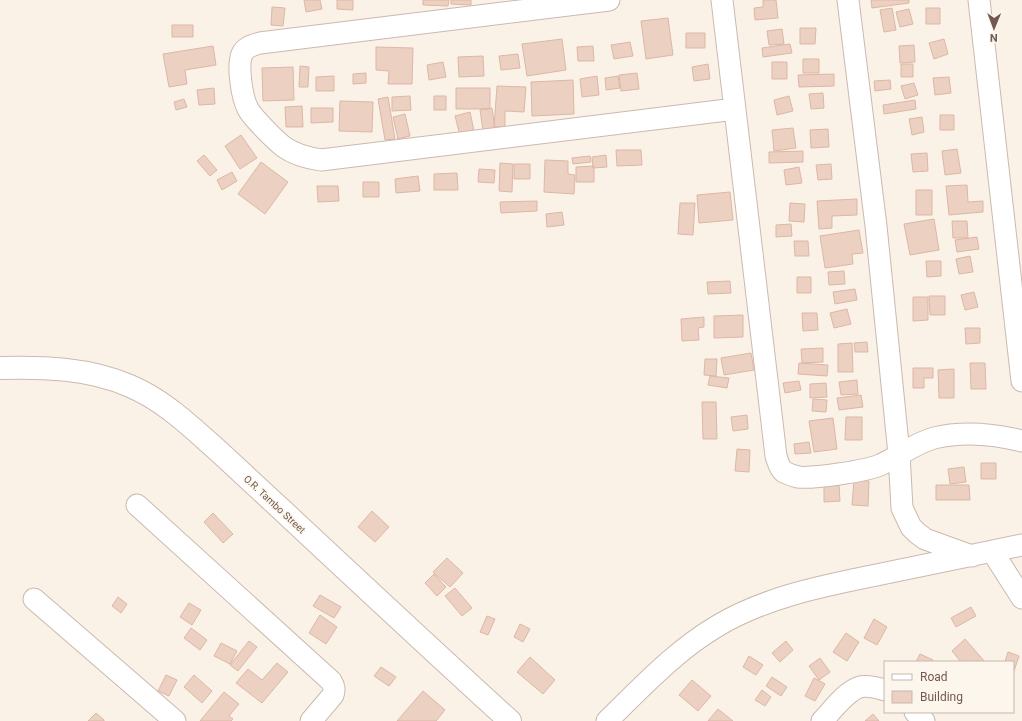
<svg xmlns="http://www.w3.org/2000/svg" width="1022" height="721" viewBox="0 0 1022 721" font-family="Roboto,sans-serif">
  <style>
    .building { fill: #ecd0c2; stroke: #ddb7a4 }
    .lines { fill: none; stroke-linecap: round; stroke-linejoin: round }
    .minor-casing { stroke: #cbb9af; stroke-width: 23 }
    .tertiary-casing { stroke: #cbb9af; stroke-width: 24 }
    .minor { stroke: #fff; stroke-width: 21 }
    .tertiary { stroke: #fff; stroke-width: 22 }
    .labels { text-anchor: middle; stroke-width: 3; stroke-linejoin: round; paint-order: stroke }
    .street-label { font-size: 10px; fill: #71594f; stroke: #fdf6ed }
  </style>
  <rect width="100%" height="100%" fill="#faf2e7"/>
  <path class="building" d="M304 0H320L322 9 306 12Z
    M337 0H353V10L337 9Z
    M423 0H449L448 6 423 5Z
    M451 0H471V5L451 4Z
    M763 0H776L778 18 755 20 754 8 763 7Z
    M871 0H909V3L872 8Z
    M272 7 285 8 283 26 271 25Z
    M892 8 896 30 884 32 880 10Z
    M926 8H940V24H926Z
    M909 9 913 24 900 27 896 12Z
    M668 18 673 55 646 59 641 21Z
    M172 25H193V37H172Z
    M800 28H816L815 44H800Z
    M782 29 784 44 769 45 767 31Z
    M686 33H705V48H686Z
    M562 39 566 70 527 76 522 44Z
    M944 39 948 54 934 59 929 43Z
    M630 42 633 56 614 59 611 45Z
    M790 44 792 53 763 57 762 48Z
    M914 45 915 62 900 63 899 46Z
    M213 46 216 65 185 70 187 84 169 87 163 54Z
    M593 46 594 61H578L577 47Z
    M376 47 413 48 412 84H388L389 71 376 70Z
    M518 54 520 68 501 70 499 56Z
    M483 56 484 76 459 77 458 57Z
    M803 59H819V73H803Z
    M443 62 446 77 429 80 427 65Z
    M772 62H787V79H772Z
    M708 64 710 79 694 81 692 67Z
    M901 64H913V77H901Z
    M300 66 309 67 308 87H299Z
    M293 67 294 100 263 101 262 68Z
    M366 73V83L353 84V74Z
    M637 73 639 89 621 91 619 75Z
    M834 74V86L799 87 798 75Z
    M334 76V91H316V77Z
    M597 76 599 95 582 97 580 79Z
    M618 76 620 88 606 90 605 78Z
    M949 77 951 93 935 95 933 78Z
    M573 80 574 114 532 116 531 82Z
    M890 80 891 89 875 91 874 81Z
    M914 83 918 95 905 99 901 86Z
    M497 86 526 87 524 112 505 111V127H494Z
    M214 88 215 104 199 105 197 90Z
    M456 88H490V109H456Z
    M823 93 824 108 811 109 809 94Z
    M410 96 411 110 392 111V97Z
    M434 96H446V110H434Z
    M789 96 793 111 777 115 774 100Z
    M388 97 395 139 385 140 378 99Z
    M184 99 187 107 176 110 174 102Z
    M915 100 916 109 884 114 883 105Z
    M340 101 373 102 372 132 339 131Z
    M302 106 303 127H286L285 107Z
    M311 108H333V122L311 123Z
    M492 108 495 129 483 130 480 110Z
    M470 112 475 136 461 139 455 116Z
    M405 114 410 136 398 139 393 117Z
    M940 115H954V130H940Z
    M922 117 924 132 912 135 909 119Z
    M793 128 796 148 774 151 772 130Z
    M828 129 829 147 811 148 810 130Z
    M241 135 257 158 240 169 225 146Z
    M957 149 961 173 945 175 942 151Z
    M616 150H641L642 165 617 166Z
    M803 151V162L769 163V152Z
    M927 153 928 171 913 172 911 154Z
    M204 155 217 170 210 176 197 161Z
    M606 155 607 167 593 168 592 157Z
    M590 156 591 162 573 164 572 158Z
    M545 160 568 161V174L575 175 574 194 544 192Z
    M261 162 288 182 265 214 238 194Z
    M500 163 513 164 512 192 499 191Z
    M514 164H530V179H514Z
    M831 164 832 179 818 180 816 165Z
    M594 166V182H576V167Z
    M799 167 802 183 786 185 784 170Z
    M479 169 495 170 494 183 478 182Z
    M232 172 237 181 222 190 217 180Z
    M457 173 458 190H434V174Z
    M418 176 420 191 396 193 395 179Z
    M363 182H379V197H363Z
    M967 185 968 202 983 201V212L949 215 946 186Z
    M317 186H338L339 201 318 202Z
    M916 190H932V215H916Z
    M730 192 733 220 699 223 697 195Z
    M857 199V215L832 216V228L819 229 817 201Z
    M537 201V211L501 213 500 202Z
    M680 203H695L693 235 678 234Z
    M790 203 805 204 804 222 789 221Z
    M562 212 564 225 547 227 546 214Z
    M934 219 939 250 910 255 904 224Z
    M952 221H967L968 238H953Z
    M791 224 792 236 776 237V225Z
    M859 230 863 253 852 254 853 264 825 268 820 236Z
    M977 237 979 249 957 252 955 240Z
    M794 241H808L809 256H795Z
    M970 256 973 272 959 274 956 259Z
    M926 261H941V276L927 277Z
    M844 271 845 284 829 285 828 272Z
    M797 277H811V293H797Z
    M730 281 731 293 708 294 707 282Z
    M855 289 857 300 835 304 833 292Z
    M974 292 978 307 965 310 961 295Z
    M929 296H945V315H930Z
    M913 297H928V320L913 321Z
    M847 309 851 324 834 328 830 313Z
    M802 313H817L818 330 803 331Z
    M743 315V337L714 338V316Z
    M704 317V327L698 328 699 340 682 341 681 319Z
    M965 328H980V343L966 344Z
    M867 342 868 352H855L854 343Z
    M852 343 853 372H838V344Z
    M823 348V362L802 363 801 349Z
    M751 353 754 370 724 375 721 358Z
    M705 359H717L716 376 704 375Z
    M799 363 828 365 827 376 798 374Z
    M970 363H985L986 389H971Z
    M913 368H933V378H924V388H913Z
    M954 369V398H939L938 370Z
    M710 376 729 378 727 388 708 385Z
    M857 380 858 394 841 395 839 382Z
    M799 381 801 390 785 393 783 383Z
    M826 383 827 397 810 398V384Z
    M861 395 863 407 839 410 837 398Z
    M813 399 827 400 826 412 812 411Z
    M702 402H716L717 439H703Z
    M747 415 748 429 733 431 731 417Z
    M846 417H862V440H845Z
    M833 418 837 449 814 452 809 421Z
    M809 442 811 453 795 454 794 444Z
    M737 449 750 450 749 472 735 471Z
    M981 463H996V479H981Z
    M964 467 966 482 950 484 948 469Z
    M854 480 869 481 868 506 852 505Z
    M824 485H839L840 501 824 502Z
    M936 485H969L970 500H936Z
    M372 511 389 527 375 542 358 527Z
    M213 513 233 534 223 543 204 522Z
    M447 558 463 573 450 587 433 572Z
    M434 574 446 587 437 596 425 583Z
    M455 588 472 608 462 616 445 596Z
    M320 595 341 607 334 618 313 606Z
    M118 597 127 604 121 613 112 606Z
    M189 603 201 610 192 625 180 617Z
    M971 607 976 616 956 627 951 618Z
    M320 615 337 627 326 644 309 633Z
    M487 616 495 619 488 635 480 632Z
    M874 619 887 627 877 645 864 638Z
    M520 624 530 629 523 642 514 637Z
    M191 628 207 640 200 650 184 638Z
    M846 633 859 642 847 661 833 652Z
    M965 639 985 662H961L952 651Z
    M249 641 257 647 238 671 230 665Z
    M786 641 793 650 780 662 772 653Z
    M221 643 237 651 230 664 214 656Z
    M1008 652 1019 656 1014 671H1013V662H1005Z
    M920 654 933 660 932 662H916Z
    M749 656 763 665 756 675 743 667Z
    M530 657 555 680 543 694 517 672Z
    M820 658 830 672 819 680 809 666Z
    M277 663 288 672 262 703 236 683 248 669 262 680Z
    M381 667 396 677 389 686 374 676Z
    M166 675 177 680 169 696 158 691Z
    M194 675 212 691 202 703 184 687Z
    M772 677 787 687 781 696 766 686Z
    M814 678 825 684 815 701 805 696Z
    M692 680 711 696 698 711 679 695Z
    M762 690 771 697 765 706 755 700Z
    M423 691 445 710 436 721H397Z
    M224 692 239 704 229 716 233 719 231 721H200Z
    M718 709 733 721H708Z
    M96 713 104 720V721H88Z
    M873 714 879 721H865Z"/>
  <g class="lines">
    <g class="minor-casing">
      <path id="minor" d="M609 0 260 43C253 45 245 47 242 54 237 66 242 98 248 109 252 117 276 141 284 147 295 155 308 158 321 160L735 109
        M722 0 776 456C778 462 779 468 784 472 788 474 794 476 798 477 812 479 866 471 880 465 898 457 915 443 934 438 962 431 994 434 1022 441
        M848 0 876 226 899 454 902 508 911 527 917 533 925 539 972 556
        M979 0 1022 381
        M137 505 331 681C334 686 335 689 333 695L311 721
        M992 551 1022 598
        M34 599 175 721
        M915 712 924 721
        M607 721C642 687 676 650 719 625 770 595 829 585 886 573 931 564 977 554 1022 545
        M822 721C832 711 846 691 860 687 867 685 878 688 885 690"/>
    </g>
    <g class="tertiary-casing">
      <path id="tertiary" d="M0 368C44 367 89 368 130 386 163 400 188 424 215 448 237 468 259 489 281 509 357 580 433 651 510 721"/>
    </g>
    <use href="#minor" class="minor"/>
    <use href="#tertiary" class="tertiary"/>
  </g>
  <g class="labels">
    <g class="street-label">
      <text transform="translate(275 504) rotate(43)" y="4">O.R. Tambo Street</text>
    </g>
  </g>
  <rect x="884" y="661" width="130" height="52" fill="#fdf6ed" stroke="#c5b7ae"/>
  <rect x="892" y="674" width="20" height="6" fill="#ffffff" stroke="#c5b7ae"/>
  <text x="920" y="681" font-size="12" fill="#71594f">Road</text>
  <rect x="892" y="691" width="20" height="12" fill="#ecd0c2" stroke="#c5b7ae"/>
  <text x="920" y="701" font-size="12" fill="#71594f">Building</text>
  <g transform="translate(994 28) rotate(181)" stroke="#fdf6ed" stroke-width="3" paint-order="stroke">
  <path d="M0-3L7 15L0 10L-7 15Z" fill="#71594f"/>
  <text y="-6" font-size="11" font-weight="bold" text-anchor="middle" fill="#71594f">N</text>
  </g>
</svg>
